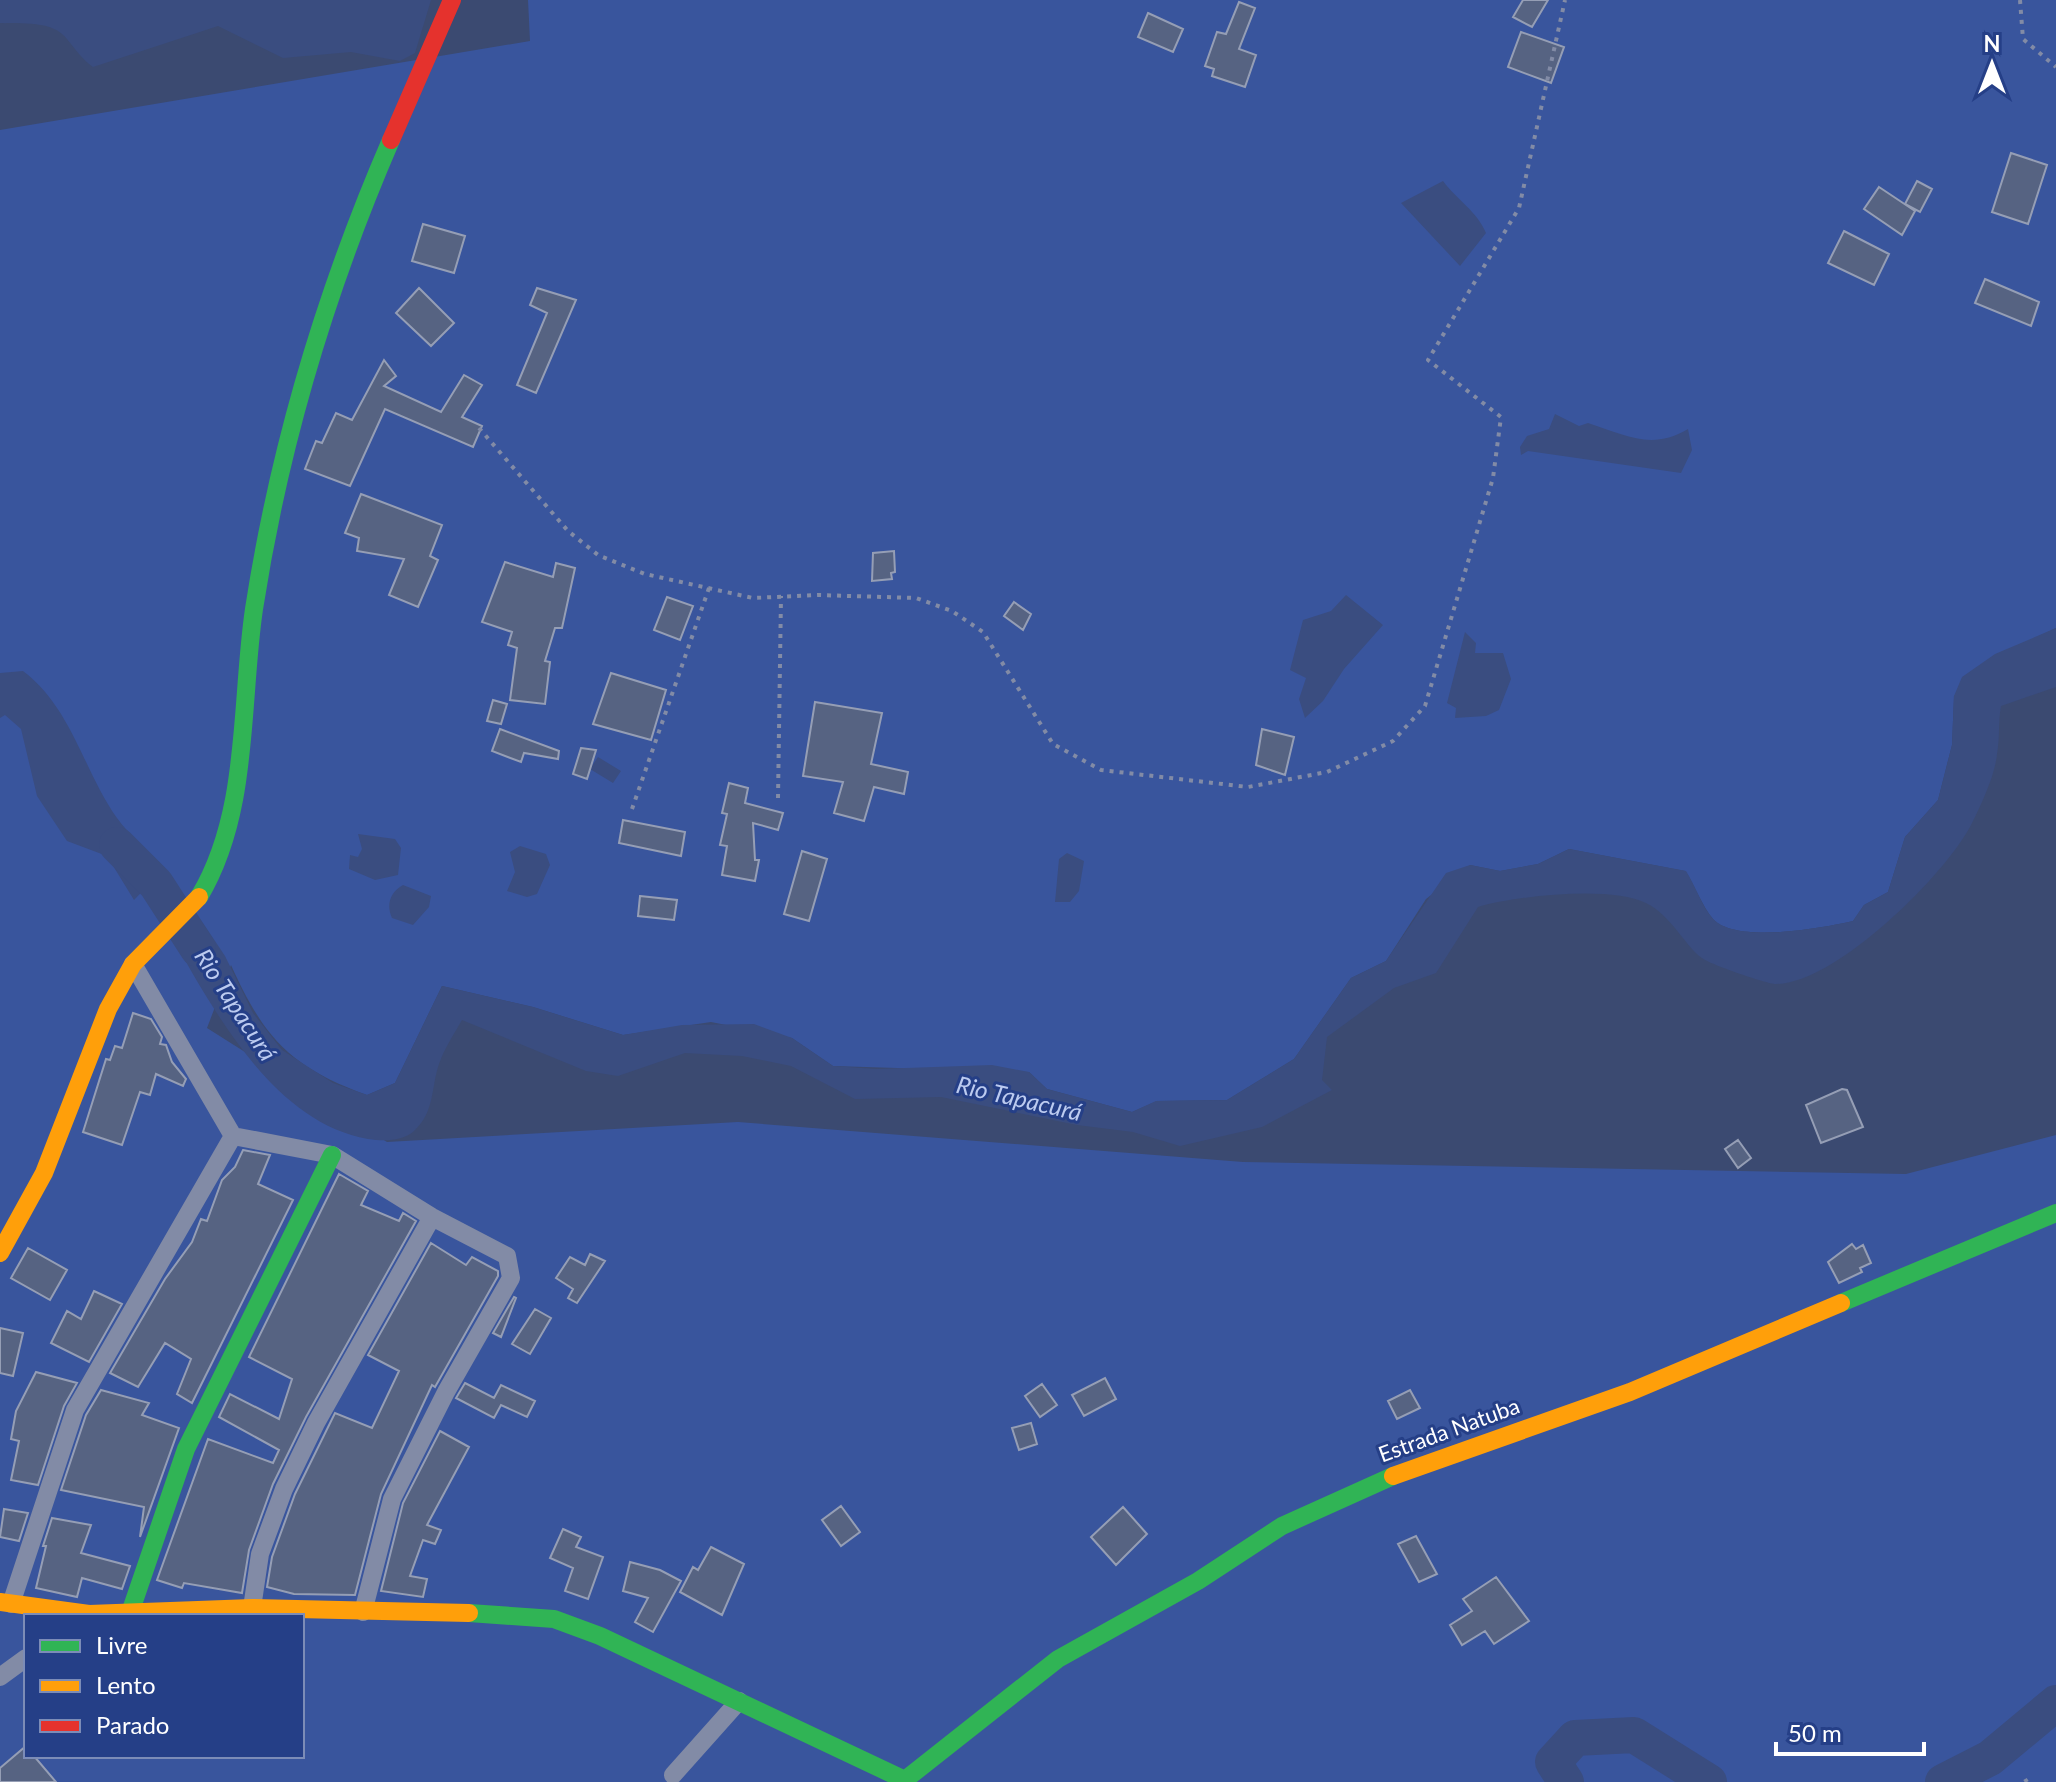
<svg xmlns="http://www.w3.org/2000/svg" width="2056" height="1782" viewBox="0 0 2056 1782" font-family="Lato,sans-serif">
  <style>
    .green { fill: #39559d; fill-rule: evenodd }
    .water { fill: #3a4d80 }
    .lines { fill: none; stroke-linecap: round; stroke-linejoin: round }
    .river { stroke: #3a4d80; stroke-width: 36 }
    .building { fill: #566382; stroke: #959eb5; stroke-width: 2 }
    .path { stroke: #828ba6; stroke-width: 4; stroke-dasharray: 4 6; stroke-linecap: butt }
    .street { stroke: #828ba6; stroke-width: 18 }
    .fast { stroke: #30b455; stroke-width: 18 }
    .slow { stroke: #ff9f0a; stroke-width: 18 }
    .jam { stroke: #e5322d; stroke-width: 18 }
    .labels { text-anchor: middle; stroke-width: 6; stroke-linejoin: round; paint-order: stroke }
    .street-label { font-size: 22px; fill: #fff; stroke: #253f87 }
    .water-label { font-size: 24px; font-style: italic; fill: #bccbf0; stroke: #253f87 }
  </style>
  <rect width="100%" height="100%" fill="#3b4a71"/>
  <path class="green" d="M528 0H2056V628L2033 639 1954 696 1952 745 1938 800 1905 837 1888 892 1864 905 1853 921C1823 928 1736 944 1713 919 1702 906 1695 885 1685 871L1569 849 1538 864 1500 871 1470 865 1426 899 1386 961 1351 978 1294 1059 1227 1100 1157 1101 1132 1112 1047 1089 1029 1072 833 1066 792 1038 711 1022 623 1035 533 1007 442 986 395 1083 367 1095C290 1067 264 1038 231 965L207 1028 387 1142 738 1122 1243 1162 1906 1174 2056 1135V1782H0V130L530 41ZM26 1616H302V1756H26Z"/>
  <path class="water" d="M0 0H431L415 53 400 61 351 52 283 58 218 26 93 67C81 58 76 50 67 39 53 20 21 24 0 23Z
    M1443 181C1457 200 1477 211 1486 233L1460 266 1401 203Z
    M1555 414 1579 426 1588 423C1626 435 1651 451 1688 429L1692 450 1681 473 1528 451 1521 455 1520 447 1527 436 1549 429Z
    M1346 595 1383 625 1344 669 1323 701 1305 718 1299 699 1306 678 1290 670 1303 620 1331 611Z
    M2056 628V687L2001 706C1998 722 2000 738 1997 754 1995 775 1982 803 1972 823 1947 874 1835 984 1776 984 1767 984 1709 964 1702 958 1684 945 1672 916 1646 903 1611 885 1515 896 1478 907L1436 973 1394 988 1327 1037 1322 1080 1332 1090 1262 1127 1180 1146 1133 1132 1077 1125 941 1097 855 1099 791 1066 742 1056 685 1053 618 1076 586 1071 462 1020C454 1034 444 1049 439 1064 431 1087 435 1112 414 1131 402 1142 382 1141 368 1139 273 1123 213 1009 170 934L195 911 225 956 253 1013 282 1050 333 1083 367 1095 395 1083 442 986 533 1007 623 1035 682 1025 754 1024 792 1038 833 1066 876 1069 992 1065 1029 1072 1047 1089 1132 1112 1156 1101 1227 1100 1294 1059 1351 978 1386 961 1446 873 1470 865 1500 871 1538 864 1569 849 1686 871C1695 885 1702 907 1713 919 1736 944 1823 928 1853 921L1864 905 1888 892 1905 837 1938 800 1952 745 1954 696 1962 677 1995 654Z
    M1465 632 1476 643 1475 653H1503L1511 679 1499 710 1486 716 1455 718 1456 708 1447 703Z
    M23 671C72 708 83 770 117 818 130 836 150 852 165 868L134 900 107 856 67 841 37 796 21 729 5 715 0 718V673Z
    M598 757 621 771 613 783 590 769Z
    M358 834 395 839 401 848 398 875 375 880 349 869 350 855 358 857 362 849Z
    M520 846 546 854 550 865 537 894 527 897 507 891 515 872 510 852Z
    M1067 853 1084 861 1079 891 1070 902H1055L1059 859Z
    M403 885 431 896 429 907 413 925 392 918C386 905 390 892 403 885Z"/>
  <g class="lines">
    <path class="river" d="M117 845 156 884 198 949
      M1566 1782 1553 1762 1575 1738 1634 1735 1709 1782
      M1943 1782 1990 1758 2056 1703"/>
  </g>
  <path class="building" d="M1523 0H1548L1532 27 1513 17Z
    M1239 2 1255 8 1239 49 1256 55 1245 87 1212 76 1214 69 1205 66 1217 32 1226 34Z
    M1148 13 1183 29 1173 52 1138 37Z
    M1521 32 1564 47 1551 83 1508 67Z
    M2011 153 2047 165 2028 224 1992 212Z
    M1917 181 1932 189 1920 212 1905 204Z
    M1879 187 1915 211 1902 235 1864 209Z
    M423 224 465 236 454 273 412 261Z
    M1844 231 1889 254 1874 285 1828 263Z
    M1985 279 2039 302 2031 326 1975 303Z
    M419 288 454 323 431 346 396 313Z
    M537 288 576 300 536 393 517 385 547 313 530 305Z
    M384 360 396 376 384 386 441 412 464 375 482 385 462 417 482 426 473 447 385 409 350 486 305 469 316 441 322 443 336 413 352 420Z
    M361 494 442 525 430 556 438 560 418 607 389 595 404 559 357 551 359 538 345 533Z
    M894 551 895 572 891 573 892 579 872 581 873 553Z
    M505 562 553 577 556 563 575 568 562 628H555L545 661 550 662 545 704 510 700 517 648 508 645 512 632 482 622Z
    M667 597 693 606 680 640 654 630Z
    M1014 602 1031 614 1023 630 1004 616Z
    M611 673 666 690 651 740 593 724Z
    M493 700 507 704 501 724 487 721Z
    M815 702 882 713 871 764 908 772 904 794 874 787 864 821 834 813 843 782 803 776Z
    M500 729 559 751 558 759 524 753 521 762 492 751Z
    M1262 729 1294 737 1285 775 1256 765Z
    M581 748 596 750 587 779 573 774Z
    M729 783 748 788 745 803 783 813 778 830 753 823 755 860H759L755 881 722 875 727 846 720 845 727 814 722 813Z
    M623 820 685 832 681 856 619 843Z
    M802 851 827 859 809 921 784 914Z
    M640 896 677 900 674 920 638 916Z
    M133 1013 151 1019 162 1037 160 1044 166 1045 172 1062 186 1079 183 1086 156 1074 150 1095 140 1092 122 1145 83 1132 106 1059 110 1060 115 1046 122 1048Z
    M1842 1089 1847 1090 1863 1127 1821 1143 1806 1105Z
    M1738 1140 1751 1158 1738 1168 1725 1149Z
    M243 1150 270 1155 258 1184 293 1200 192 1403 177 1394 191 1359 165 1343 138 1387 110 1373 165 1279 192 1242 201 1219 207 1221 222 1180 235 1167Z
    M339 1174 368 1191 361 1205 399 1221 403 1213 416 1221 306 1417 273 1484 249 1550 242 1593 184 1583 182 1588 157 1580 208 1439 273 1463 279 1450 219 1417 230 1394 279 1419 292 1379 249 1357Z
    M431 1243 466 1265 472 1257 498 1271V1276L435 1387 432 1385 381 1494 355 1595 294 1594 267 1587 272 1557 295 1494 335 1413 372 1428 399 1371 368 1355Z
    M1852 1244 1856 1249 1863 1245 1871 1263 1860 1268 1862 1272 1839 1283 1828 1262Z
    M28 1248 67 1270 50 1300 11 1278Z
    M590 1254 605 1261 577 1303 568 1298 573 1289 556 1278 570 1257 585 1265Z
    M94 1291 122 1304 89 1362 51 1343 67 1311 81 1319Z
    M514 1297 516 1298 501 1337 493 1333Z
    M535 1309 551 1318 530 1354 512 1344Z
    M0 1328 23 1333 13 1376 0 1373Z
    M36 1372 77 1383 64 1406 38 1485 11 1480 19 1441 11 1439 16 1411Z
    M1105 1378 1116 1399 1084 1416 1072 1395Z
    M465 1383 494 1398 501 1385 535 1401 527 1417 501 1405 494 1418 456 1398Z
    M1042 1384 1057 1405 1040 1417 1025 1396Z
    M101 1390 149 1403 142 1415 179 1428 140 1537 144 1507 61 1490 86 1415Z
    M1410 1390 1420 1408 1397 1419 1388 1401Z
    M1031 1423 1037 1444 1019 1450 1012 1428Z
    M440 1431 469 1447 427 1525 441 1530 435 1544 423 1540 410 1576 427 1579 423 1597 381 1591 403 1503Z
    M841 1506 860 1532 841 1546 822 1520Z
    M1123 1507 1147 1534 1116 1565 1091 1537Z
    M4 1509 28 1513 19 1541 0 1537Z
    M52 1518 91 1525 81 1553 130 1566 122 1589 82 1578 77 1597 36 1588 46 1546H43Z
    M563 1529 581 1537 576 1547 603 1557 588 1599 565 1591 573 1568 550 1558Z
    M1416 1536 1437 1574 1419 1582 1398 1544Z
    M711 1547 744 1564 722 1615 680 1592 693 1567 698 1570Z
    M630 1562 660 1570 681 1581 653 1632 635 1622 648 1598 623 1591Z
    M1496 1577 1529 1621 1494 1644 1485 1631 1462 1645 1450 1625 1472 1611 1463 1599Z
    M26 1746V1756H34L56 1782H0V1768Z"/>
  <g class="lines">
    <path class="path" d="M2020 0 2023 39 2056 67
      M479 428 568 531 598 555 645 574 753 598 818 595 916 598 952 611 983 632 1053 744 1101 770 1248 787 1327 772 1393 741 1425 706 1493 478 1501 417 1428 360 1519 208 1565 0
      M778 798 781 596
      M632 809 709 588
      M2025 1779 2027 1782"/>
    <path class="street" d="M133 964 233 1136 332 1155 432 1217 507 1256 511 1278 446 1392 392 1499 363 1612
      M11 1604 75 1410 233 1136
      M252 1608 260 1554 284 1489 316 1423 432 1217
      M0 1677 26 1658
      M673 1775 739 1701"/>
    <path class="fast" d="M199 897C250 812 240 704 254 609 279 447 326 290 391 140
      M1841 1303 2056 1213
      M131 1610 186 1449 332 1155
      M469 1613 554 1619 600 1636 909 1782
      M906 1779 1058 1659 1198 1581 1282 1526 1393 1476"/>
    <path class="slow" d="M0 1253 44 1173 108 1009 133 964 199 897
      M1393 1476 1630 1392 1841 1303
      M0 1602 89 1614 252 1608 469 1613"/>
    <path class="jam" d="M391 140 452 0"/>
  </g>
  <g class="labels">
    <g class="street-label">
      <text transform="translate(1449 1430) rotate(-20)" y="8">Estrada Natuba</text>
    </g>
    <g class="water-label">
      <text transform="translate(235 1005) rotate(57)" y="8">Rio Tapacurá</text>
      <text transform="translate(1019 1099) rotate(13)" y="8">Rio Tapacurá</text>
    </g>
  </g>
  <rect x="24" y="1614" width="280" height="144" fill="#253f87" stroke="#7c8cb7" stroke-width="2"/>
  <rect x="40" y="1640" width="40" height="12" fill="#30b455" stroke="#7c8cb7" stroke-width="2"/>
  <text x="96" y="1654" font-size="24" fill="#ffffff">Livre</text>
  <rect x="40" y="1680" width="40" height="12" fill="#ff9f0a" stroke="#7c8cb7" stroke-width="2"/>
  <text x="96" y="1694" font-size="24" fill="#ffffff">Lento</text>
  <rect x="40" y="1720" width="40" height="12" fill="#e5322d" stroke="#7c8cb7" stroke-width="2"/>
  <text x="96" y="1734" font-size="24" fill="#ffffff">Parado</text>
  <g transform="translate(1992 64)" stroke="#253f87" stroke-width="6" paint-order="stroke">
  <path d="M0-6L14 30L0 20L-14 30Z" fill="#ffffff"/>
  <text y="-12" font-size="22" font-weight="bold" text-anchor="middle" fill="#ffffff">N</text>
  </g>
  <path d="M1776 1742v12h148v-12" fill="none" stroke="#ffffff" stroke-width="4"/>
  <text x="1788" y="1742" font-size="24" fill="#ffffff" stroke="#253f87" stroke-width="6" paint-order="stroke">50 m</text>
</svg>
